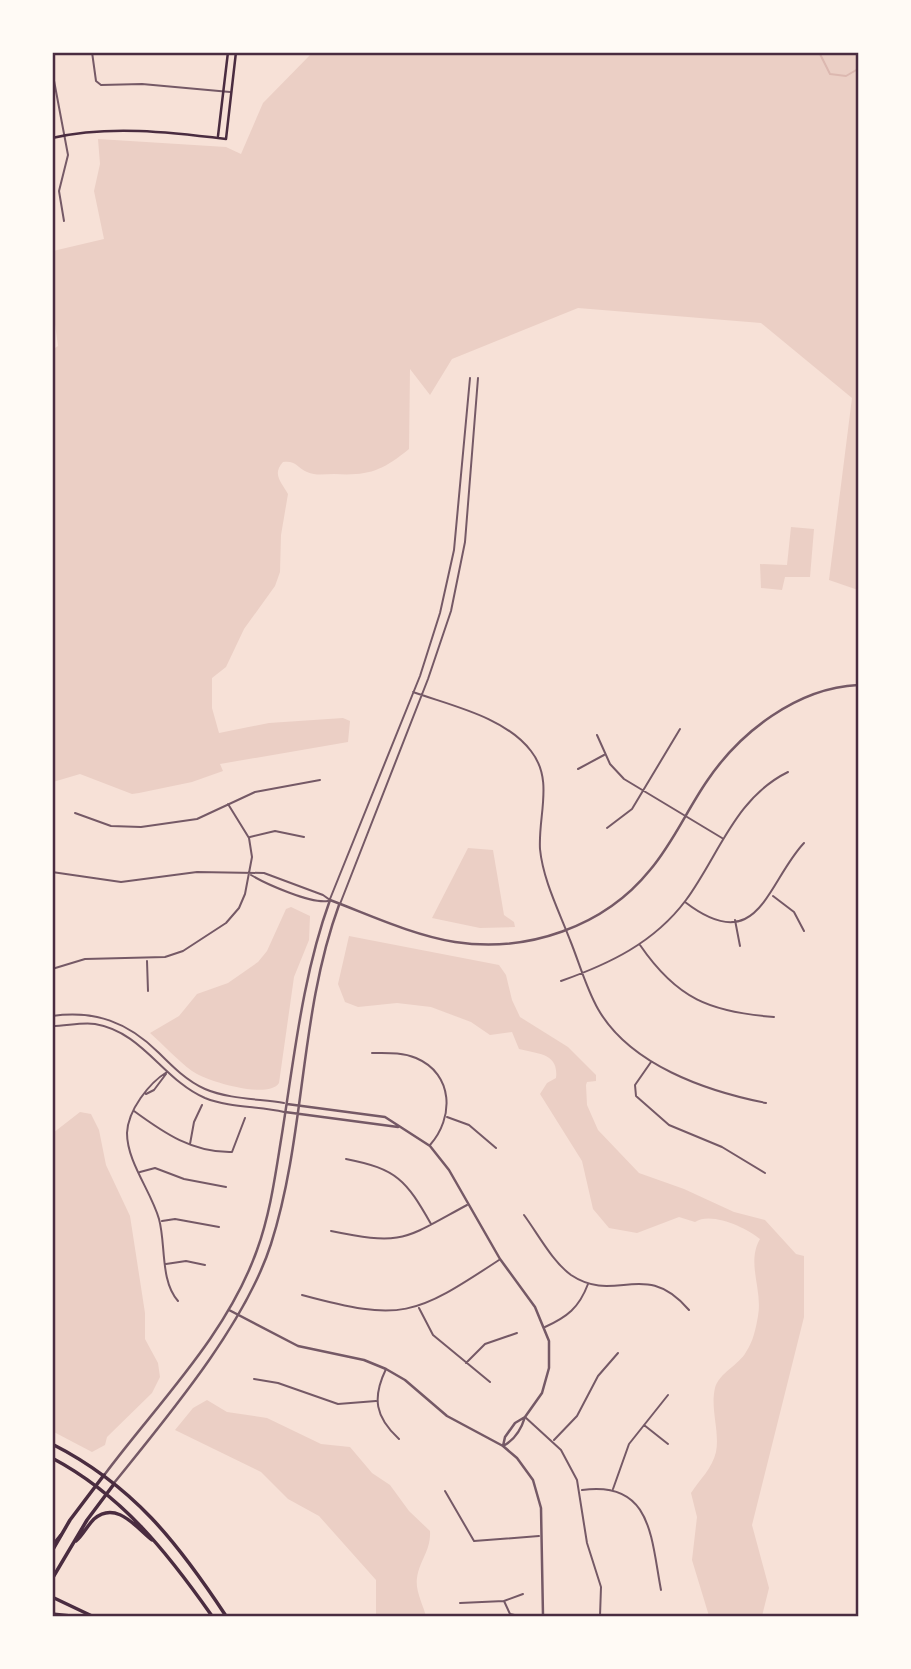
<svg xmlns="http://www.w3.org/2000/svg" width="911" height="1669" viewBox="0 0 911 1669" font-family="'Alegreya Sans',sans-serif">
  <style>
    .green { fill: #ebcfc5 }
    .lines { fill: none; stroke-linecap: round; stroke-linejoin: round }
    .stream { stroke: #dcb8b0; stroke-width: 2 }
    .minor { stroke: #755966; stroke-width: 2 }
    .tertiary { stroke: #755966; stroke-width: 2.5 }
    .secondary { stroke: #4a2c40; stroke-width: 2.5 }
    .primary { stroke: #4a2c40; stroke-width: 3.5 }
    .motorway { stroke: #4a2c40; stroke-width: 3.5 }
    .neatline { fill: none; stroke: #4a2c40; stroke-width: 2.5 }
  </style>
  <rect width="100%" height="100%" fill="#f7e1d7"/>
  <path class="green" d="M312 53H858V590L829 580 852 398 761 323 578 308 452 359 430 395 410 369 409 449C382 471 369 476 334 474 325 474 316 476 307 472 297 467 295 460 283 462 272 474 281 482 288 494L281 535 280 572 275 586 244 629 226 667 212 678V708L219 733 269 723 343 718 350 721 348 742 220 764 223 771 192 782 139 793 132 794 80 774 53 782 52 350 58 346 53 310V251L104 239 94 191 100 164 98 139 226 147 241 154 263 103Z
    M791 527 814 529 810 577H785L782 590 761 588 760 564 787 565Z
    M468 848 493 850 504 915 514 922 515 927 480 928 432 918Z
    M291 907 310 916 309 940 294 977 279 1083C268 1100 206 1081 192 1071 177 1060 164 1045 150 1033L179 1016 197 994 228 983 258 962 267 951 286 909Z
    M349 936 499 965 506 975 512 1000 520 1017 568 1047 596 1075V1081L587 1082 586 1085 587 1105 598 1130 639 1173 684 1189 734 1212 765 1220 796 1254 804 1256V1317L752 1525 769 1588 762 1616H709L692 1560 697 1517 691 1493C700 1479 712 1469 716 1452 720 1432 710 1408 715 1388 719 1373 739 1365 746 1352 753 1342 756 1328 758 1316 763 1290 746 1263 760 1239 747 1228 711 1211 695 1222L679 1217 637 1233 609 1228 593 1209 582 1161 540 1094 547 1083 556 1078C559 1053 538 1054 519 1049L512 1032 490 1035 471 1022 431 1007 397 1003 358 1007 345 1002 338 984Z
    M80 1112 91 1114 99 1130 106 1165 130 1216 145 1313V1339L158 1363 160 1377 152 1393 107 1437 105 1445 92 1452 52 1431 53 1133Z
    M207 1400 227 1412 267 1418 321 1444 350 1447 372 1473 390 1485 409 1511 430 1531C431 1551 420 1559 417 1578 415 1590 423 1605 426 1616H376V1580L319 1516 288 1499 261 1472 175 1430 193 1408Z"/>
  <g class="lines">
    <path class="stream" d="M819 52 830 74 846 76 858 69"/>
    <path class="minor" d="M92 52 96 81 101 85 142 84 230 92
      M52 70 68 155 59 191 64 221
      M413 692C452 706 505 717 531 751 554 780 538 815 540 849 543 880 559 911 570 940 579 962 586 988 598 1009 630 1065 706 1091 766 1103
      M597 735 610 764 624 779 722 838
      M578 769 604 755
      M75 813 111 826 141 827 197 819 255 792 320 780
      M607 828 632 809 680 729
      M250 837 275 831 304 837
      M52 872 121 882 197 872 264 873 323 895 330 900
      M251 875C266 884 311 904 328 901
      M773 896 794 912 804 931
      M330 899 420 676 440 613 454 550 470 378
      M685 902C759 959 767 882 804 843
      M340 904 428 679 451 611 465 542 478 378
      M735 920 740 946
      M640 945C677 999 710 1012 774 1017
      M147 961 148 991
      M52 969 85 959 165 957 183 951 226 923 239 908 245 894 252 857 249 838 228 804
      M561 981C609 964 654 943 686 900 719 855 735 798 788 772
      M52 1016C95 1010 128 1022 159 1053 173 1067 187 1081 205 1089 228 1099 260 1099 284 1103
      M52 1026C66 1026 82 1022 95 1024 143 1032 163 1080 205 1098 230 1108 258 1106 284 1112
      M372 1053C387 1053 402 1052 416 1058 454 1074 454 1118 430 1145
      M651 1062 635 1085 636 1096 669 1125 722 1147 765 1173
      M167 1072C149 1083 128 1110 127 1133 127 1162 151 1191 159 1219 166 1244 160 1281 178 1301
      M146 1094 154 1090 166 1074
      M134 1111C164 1133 193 1153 232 1152L245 1118
      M447 1117 469 1125 496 1148
      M190 1144 194 1122 202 1105
      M346 1159C397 1169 406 1180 431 1224
      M140 1172 155 1168 184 1179 226 1187
      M524 1215C538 1234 552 1261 571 1275 616 1305 645 1258 689 1310
      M162 1221 175 1219 219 1227
      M331 1231C404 1246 404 1239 467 1205
      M166 1264 186 1261 205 1265
      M302 1295C402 1322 414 1316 499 1260
      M419 1308 433 1335 490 1382
      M545 1327C567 1317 579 1308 588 1284
      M466 1363 485 1344 517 1333
      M386 1369C372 1398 375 1417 399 1439
      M254 1379 278 1383 338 1404 376 1401
      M525 1417 561 1450 577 1480 587 1543 601 1587 600 1616
      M644 1425 668 1444
      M554 1440 577 1416 598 1376 618 1353
      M613 1489 629 1444 668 1395
      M582 1490C652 1480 651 1538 661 1590
      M445 1491 474 1541 539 1536
      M460 1603 504 1601
      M519 1616 510 1614 504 1601 523 1594"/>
    <path class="tertiary" d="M287 1104 385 1117 430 1146 449 1170 500 1259 535 1307 549 1341V1368L542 1393 525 1417 515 1423 505 1437 503 1446
      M285 1112 398 1127
      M229 1310 298 1346 364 1360 386 1369 405 1380 447 1416 503 1446 517 1458 533 1480 541 1508 543 1616
      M503 1446C515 1440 521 1430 525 1417
      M105 1474C158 1403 227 1335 257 1250 270 1214 275 1177 281 1140 294 1060 302 977 330 900 370 915 412 935 455 942 527 953 604 927 650 870 673 843 687 810 707 781 740 732 797 688 858 685
      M114 1483C168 1416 245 1325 271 1244 306 1134 299 1014 339 905"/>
    <path class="secondary" d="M218 136 228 52
      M52 138C109 125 169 132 226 139L236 52"/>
    <path class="primary" d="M52 1444C133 1485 178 1543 226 1616
      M52 1458C122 1495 167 1552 212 1616
      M76 1541C83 1535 87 1526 94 1519 116 1500 136 1527 152 1540
      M52 1551 70 1520 104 1475
      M52 1579 87 1520 114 1484"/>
    <path class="motorway" d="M52 1546 61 1535
      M52 1597 92 1616
      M52 1614 71 1616"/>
  </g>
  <rect width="911" height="1669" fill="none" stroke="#fffaf5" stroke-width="108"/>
  <rect x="54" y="54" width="803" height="1561" class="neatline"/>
</svg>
